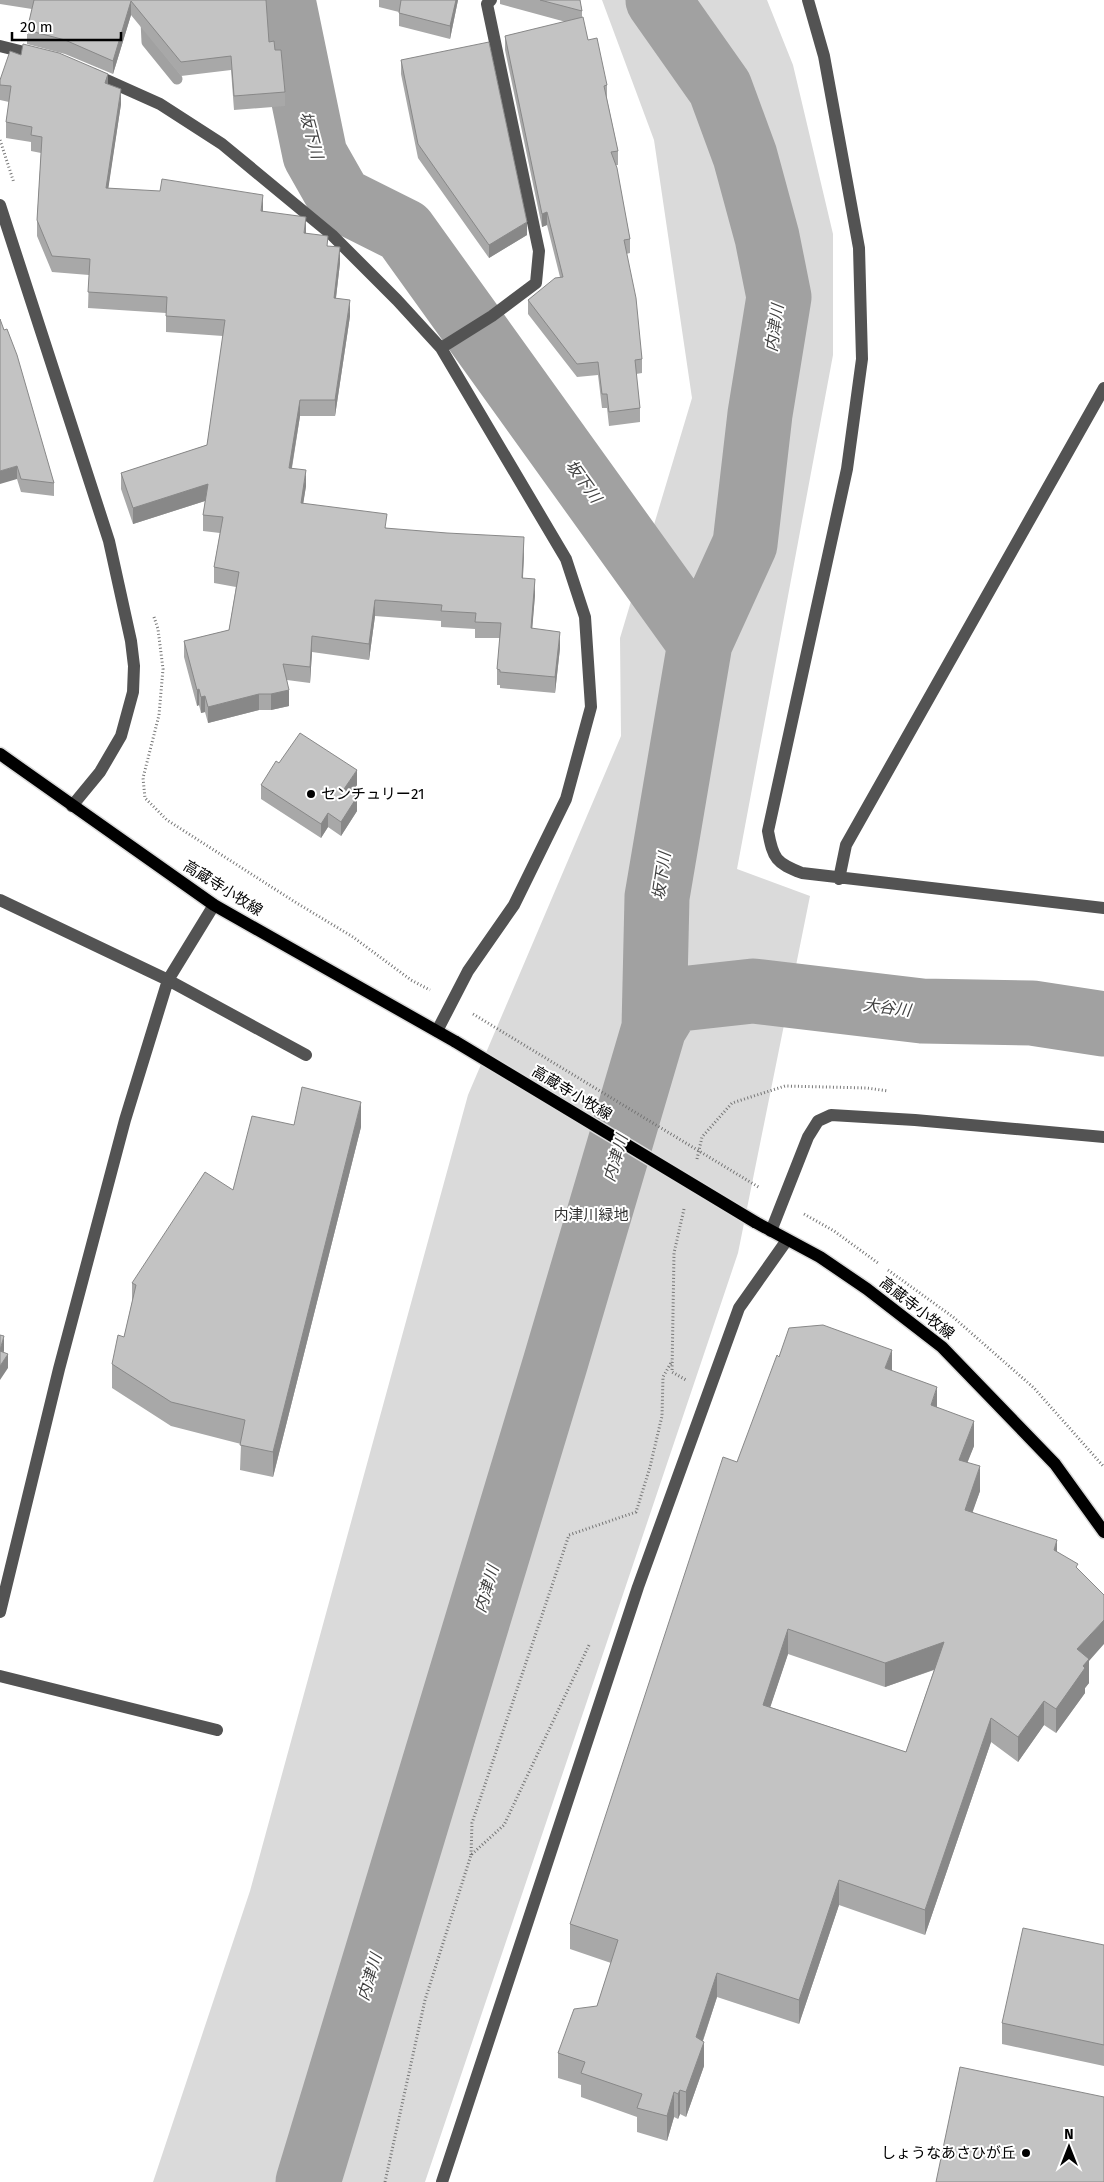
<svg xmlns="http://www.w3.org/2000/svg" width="1104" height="2182" viewBox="0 0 1104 2182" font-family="'Fira Sans','Noto Sans JP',sans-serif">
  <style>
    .green { fill: #dadada }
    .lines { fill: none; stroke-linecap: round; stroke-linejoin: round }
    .stream { stroke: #a1a1a1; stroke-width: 11 }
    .river { stroke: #a1a1a1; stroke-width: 65 }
    .major-casing { stroke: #dbdbdb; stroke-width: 15 }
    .path { stroke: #757575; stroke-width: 3; stroke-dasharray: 1 2.5; stroke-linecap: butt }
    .minor { stroke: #535353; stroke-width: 12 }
    .major { stroke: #000; stroke-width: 12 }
    .major-bridge-casing { stroke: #dbdbdb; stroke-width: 15; stroke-linecap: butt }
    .major-bridge { stroke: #000; stroke-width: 12 }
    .wall { fill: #a8a8a8; fill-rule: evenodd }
    .shaded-wall { fill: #888 }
    .building { fill: #c3c3c3; stroke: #888; fill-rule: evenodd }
    .poi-dot { fill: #000; stroke: #fff; stroke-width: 2 }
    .labels { text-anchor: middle; stroke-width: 4; stroke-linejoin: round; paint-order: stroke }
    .poi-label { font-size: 15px; fill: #000; stroke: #fff; text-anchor: start }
    .street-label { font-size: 15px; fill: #000; stroke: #fff }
    .park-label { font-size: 15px; fill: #313131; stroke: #fff }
    .water-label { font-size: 16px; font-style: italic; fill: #424242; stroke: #fff }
  </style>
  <rect width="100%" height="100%" fill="#fff"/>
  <path class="green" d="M602 0H767L793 65 833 234V355L737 869 810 896 738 1253 425 2182H153L250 1891 468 1095 621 736 620 638 692 398 654 140Z"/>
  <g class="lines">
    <path class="stream" d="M145 0 147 42 177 79
      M293 152 315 155"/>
    <path class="river" d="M283 0 315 155 340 199 404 231 700 643 657 897 654 1028
      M658 0 720 88 745 156 767 237 779 297 760 414 745 544 700 643
      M308 2182 555 1364 654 1028 671 1000 753 991 922 1011 1032 1013 1104 1024"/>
    <g class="major-casing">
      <path id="major" d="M0 754 214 905 456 1042
        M755 1222 820 1257 867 1289 942 1347 1055 1464 1104 1532"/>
    </g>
    <path class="path" d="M0 140 14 183
      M154 617 158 629 163 669 159 715 143 778 145 798 167 820 295 902 353 937 411 980 430 990
      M473 1014 760 1188
      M697 1159 702 1137 732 1103 785 1086 867 1088 888 1091
      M684 1209 674 1253 672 1372 686 1380
      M804 1214 834 1231 878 1263
      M888 1270 953 1317 1034 1388 1104 1467
      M471 1855 472 1823 569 1535 636 1512 650 1467 662 1416 663 1377 672 1361
      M385 2182 425 2000 471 1855 504 1825 590 1643"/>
    <path class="minor" d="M808 0 824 56 859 248 862 359 847 469 768 831C773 859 776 863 802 873L1104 908
      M0 46 36 55
      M93 74 160 104 222 144 332 235 397 300 441 348 566 559 585 617 591 707 566 799 514 905 468 971 437 1031
      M0 205 109 541 131 641 134 666 133 692 121 736 100 772 72 806
      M441 348 492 316 536 283 539 251 487 4 491 0
      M839 879 846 845 1104 388
      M0 900 168 980 306 1055
      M771 1231 808 1137 818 1121 831 1115 915 1120 1104 1137
      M0 1612 59 1369 125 1120 168 980 214 905
      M0 1676 217 1730
      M442 2182 638 1587 739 1308 787 1240"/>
    <use href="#major" class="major"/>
    <g class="major-bridge-casing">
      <path id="major-bridge" d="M456 1042 755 1222"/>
    </g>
    <use href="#major-bridge" class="major-bridge"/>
  </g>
  <path class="wall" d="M0 0H266L269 42 275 50 285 92V106L234 110 231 70 181 76 131 15 113 74 65 54 27 44V30L32 9 0 4Z
    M379 0H458L450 39 399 26V12L379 7Z
    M500 0H580L582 11V18L588 40 607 85V99L618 151V165H616L630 239V253L626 254 642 359V373L636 374 640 408V422L609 426 607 408H602L598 375 577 377 528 314V300L560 277 547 225 542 227 505 50V36L566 22 500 4Z
    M21 55 108 84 121 104 108 188 263 212 306 233 328 246 340 263 336 298 350 316 335 416H300L292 468 306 486 303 503 387 528 524 553 523 578 535 595 532 628 560 648 555 693 500 688V685H497V669L500 638H475V629L441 627V621L375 616 369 660 312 652 310 683 287 680 289 706 271 710H259L208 723 205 712 201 713 199 705 197 706 184 657V641L229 630 236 587 214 583V567L220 533 203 531V515L205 501 133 524 121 489V473L207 445 223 336 166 332V313L88 308 89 275 52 272 37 236V220L41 153 31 151V142L6 138V122L9 102 0 100V80Z
    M401 60 527 235 489 258 418 158 401 74Z
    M0 319 54 483V496L21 492 17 479Z
    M279 763 357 785 351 793 357 811 341 836 328 827 321 838 261 799V785Z
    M294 1125 361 1127 273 1477 240 1470 241 1444 171 1426 112 1388V1364L124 1337 132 1302V1283L233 1190Z
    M779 1357 892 1371 937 1407 974 1446 967 1462 980 1491 972 1512 1057 1552 1078 1569 1089 1661V1683L1085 1688V1693L1056 1733 1044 1725 1018 1762 991 1742 925 1935 839 1905 799 2024 717 1997 703 2041 704 2066 686 2117 680 2114 678 2119 674 2117 667 2141 637 2132V2117L581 2097V2085L558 2078V2053L597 2006 611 1963 570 1949V1924L737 1462ZM788 1654 885 1687 934 1670 906 1752 770 1707Z
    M1104 1945V2066L1002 2044V2023Z"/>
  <path class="shaded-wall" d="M456 0H458L450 39V26Z
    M131 1V15L113 74V61Z
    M108 74V90L105 83Z
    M121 89V104L106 204V188Z
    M263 195V211L261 227V211Z
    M547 212V225L542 227V214Z
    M306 217V233L304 249V233Z
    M527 222V235L489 258V245Z
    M340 247V263L334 314V298Z
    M350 300V316L335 416V400Z
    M300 400V416L289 484V468Z
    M17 466V479L0 484V471Z
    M306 470V486L301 518V503Z
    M208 484V500L133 524V508Z
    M524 537V553L522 594V578Z
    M535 579V595L531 644V628Z
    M375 600V616L369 660V644Z
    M560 632V648L555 693V677Z
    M312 636V652L310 683V667Z
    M199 689V705L197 706V690Z
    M289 690V706L271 710V694Z
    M259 694V710L208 723V707Z
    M205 696V712L201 713V697Z
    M357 770V785L344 803V789Z
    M357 797V811L341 836V822Z
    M328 813V827L321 838V824Z
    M361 1102V1127L273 1477V1452Z
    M4 1336V1351L0 1365V1350Z
    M892 1350V1375L885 1368Z
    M8 1354V1368L0 1380V1366Z
    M937 1387V1412L931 1405Z
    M974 1421V1446L959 1484V1460Z
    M980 1466V1491L965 1534V1510Z
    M1057 1540V1565L1054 1550Z
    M1104 1620V1644L1089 1661V1683L1085 1688V1693L1056 1733V1709L1077 1649Z
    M788 1629V1654L763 1729V1705Z
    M944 1642V1666L885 1687V1663Z
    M1044 1701V1725L1018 1762V1737Z
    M991 1718V1742L925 1935V1910Z
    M839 1880V1905L799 2024V2000Z
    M717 1973V1997L696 2061V2037Z
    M704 2042V2066L686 2117V2092Z
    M680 2090V2114L678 2119V2094Z
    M674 2092V2117L667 2141V2116Z"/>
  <path class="building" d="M34 0H266L269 42 274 41 275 50H281L285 92 234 96 231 56 181 62 131 1 113 61 65 40 27 30Z
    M401 0H456L450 26 399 13Z
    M540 0H580L582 11Z
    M583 17 588 40 597 38 607 85 604 86 618 151 611 152 617 168 630 239 624 240 636 298 642 359 635 360 640 408 609 412 607 394H602L598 362 577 364 528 300 555 278 563 277 547 212 542 214 505 36Z
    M489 42 527 222 489 245 418 144 401 60Z
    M23 44 59 53 108 74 105 83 121 89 106 188 160 191 162 179 263 195 261 211 306 217 304 233 328 236 327 246 340 247 334 298 350 300 335 400H300L289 468 306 470 301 503 387 514 385 528 447 533 524 537 522 578 535 579 531 628 560 632 555 677 500 672V670L497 669 501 623 475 622 476 613 441 611 442 605 375 600 369 644 312 636 310 667 283 664 289 690 271 694H259L208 707 205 696 201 697 199 689 197 690 184 641 229 630 239 572 214 567 223 517 203 515 208 484 133 508 121 473 207 445 225 320 166 316 167 297 88 292 90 259 52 256 37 220 42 137 31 135 32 127 6 122 11 86 0 85V80L10 51 21 55Z
    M0 319 4 330 7 329 17 355 54 483 21 479 17 466 0 471Z
    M300 733 357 770 344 789 357 797 341 822 328 813 321 824 261 785 276 761 279 763Z
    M302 1087 361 1102 273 1452 240 1445 245 1420 171 1402 112 1364 118 1335 124 1337 136 1285 132 1283 205 1172 233 1190 252 1116 294 1125Z
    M823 1325 892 1350 885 1368 937 1387 931 1405 974 1421 959 1460 980 1466 965 1510 1057 1540 1054 1550 1078 1564 1076 1567 1104 1595V1620L1077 1649 1089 1659 1083 1666 1085 1668 1056 1709 1044 1701 1018 1737 991 1718 925 1910 839 1880 799 2000 717 1973 696 2037 704 2042 686 2092 680 2090 678 2094 674 2092 667 2116 637 2108 642 2094 581 2073 585 2062 558 2053 574 2009 597 2006 618 1940 570 1924 723 1457 737 1462 777 1355 779 1357 789 1328ZM788 1629 885 1663 944 1642 906 1752 763 1705Z
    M0 1335 4 1336 0 1350Z
    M0 1351 8 1354 0 1366Z
    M1023 1928 1104 1945V2045L1002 2023Z
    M960 2067 1104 2097V2182H936Z"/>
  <g class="poi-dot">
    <circle cx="311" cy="794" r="5"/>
    <circle cx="1026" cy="2153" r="5"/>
  </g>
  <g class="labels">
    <g class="poi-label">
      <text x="321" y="799">センチュリー21</text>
      <text x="1016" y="2158" text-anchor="end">しょうなあさひが丘</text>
    </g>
    <g class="street-label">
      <text transform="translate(223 888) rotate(32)" y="5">高蔵寺小牧線</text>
      <text transform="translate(572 1093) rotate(31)" y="5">高蔵寺小牧線</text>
      <text transform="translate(917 1308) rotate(38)" y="5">高蔵寺小牧線</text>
    </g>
    <g class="park-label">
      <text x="591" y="1220">内津川緑地</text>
    </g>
    <g class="water-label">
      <text transform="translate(312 135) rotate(75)" y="6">坂下川</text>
      <text transform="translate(774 328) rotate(-82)" y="6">内津川</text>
      <text transform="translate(584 481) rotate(54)" y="6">坂下川</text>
      <text transform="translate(661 876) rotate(-82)" y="6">坂下川</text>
      <text transform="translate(887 1007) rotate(7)" y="6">大谷川</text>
      <text transform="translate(615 1158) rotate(-73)" y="6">内津川</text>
      <text transform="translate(486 1589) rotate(-73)" y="6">内津川</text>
      <text transform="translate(369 1977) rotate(-73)" y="6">内津川</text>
    </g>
  </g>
  <g transform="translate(1069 2147)" stroke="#ffffff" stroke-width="4" paint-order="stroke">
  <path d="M0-4L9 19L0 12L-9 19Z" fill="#000000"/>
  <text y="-8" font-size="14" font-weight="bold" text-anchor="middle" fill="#000000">N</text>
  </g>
  <path d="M12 32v8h109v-8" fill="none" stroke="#000000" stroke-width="2.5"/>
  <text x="20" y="32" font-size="15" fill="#000000" stroke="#ffffff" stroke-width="4" paint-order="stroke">20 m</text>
</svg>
